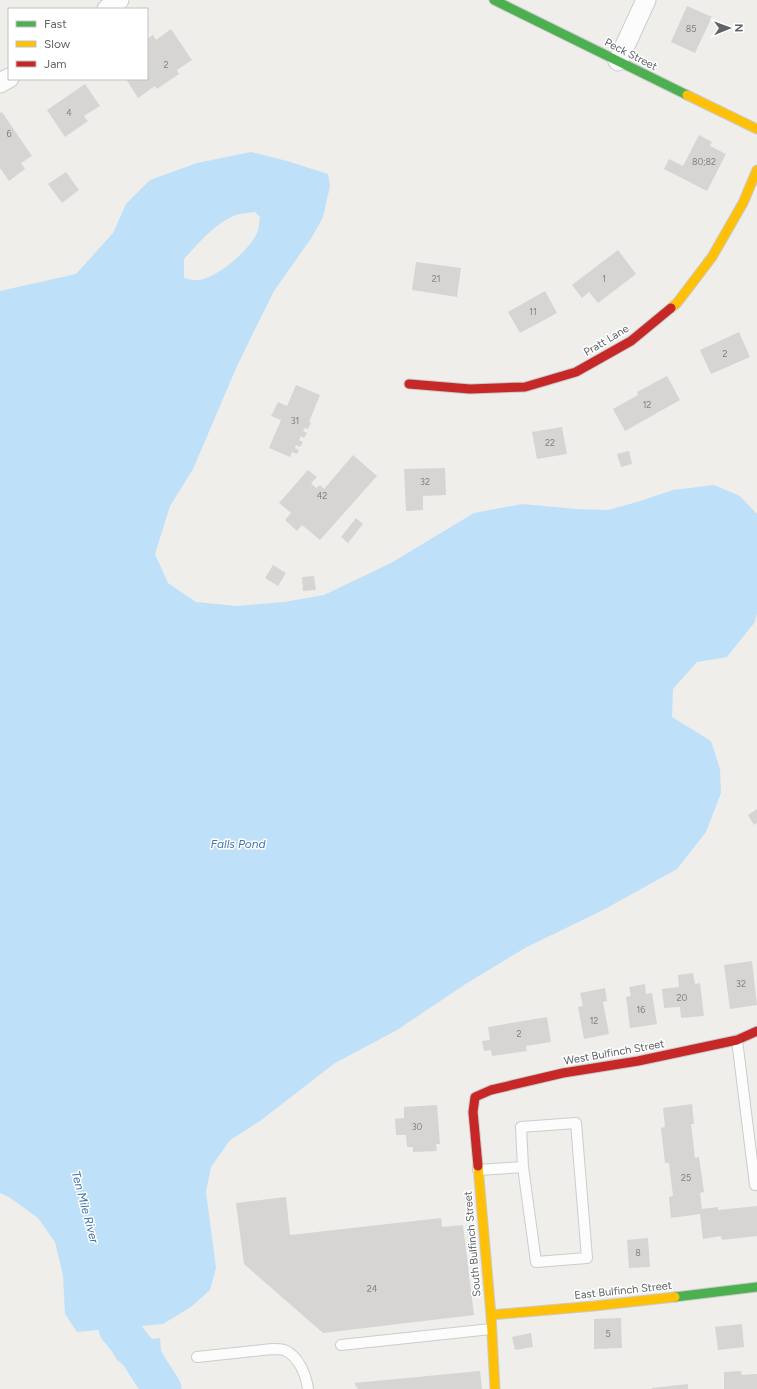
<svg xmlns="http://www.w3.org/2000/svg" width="757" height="1389" viewBox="0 0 757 1389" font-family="Figtree,sans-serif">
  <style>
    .water { fill: #bfe0f9; fill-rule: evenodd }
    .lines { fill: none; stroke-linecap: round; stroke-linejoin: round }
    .river { stroke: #bfe0f9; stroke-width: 39 }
    .building { fill: #d6d5d3 }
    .lane-casing { stroke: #cbcccc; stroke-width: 12 }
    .street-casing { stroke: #cbcccc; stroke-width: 21 }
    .fast-casing { stroke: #cacacb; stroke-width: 11 }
    .slow-casing { stroke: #cacacb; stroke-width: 11 }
    .jam-casing { stroke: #cacacb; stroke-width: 11 }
    .lane { stroke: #fdfcfc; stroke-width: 10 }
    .street { stroke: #fdfcfc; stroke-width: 19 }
    .fast { stroke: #4caf50; stroke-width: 9 }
    .slow { stroke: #ffc107; stroke-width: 9 }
    .jam { stroke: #c62828; stroke-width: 9 }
    .labels { text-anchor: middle; stroke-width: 3; stroke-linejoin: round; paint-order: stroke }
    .number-label { font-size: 9px; fill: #7e8184 }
    .street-label { font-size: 11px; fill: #5f6368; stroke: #fff }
    .water-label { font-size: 12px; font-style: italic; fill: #4174aa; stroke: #fff }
  </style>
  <rect width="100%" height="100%" fill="#efeeea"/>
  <path class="water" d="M251 152 287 161 328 174 330 186 323 217 312 237 274 291 259 321 237 366 193 469 170 506 155 554 168 583 196 602 236 606 284 602 324 595 391 563 474 513 522 504 577 509 608 510 637 502 673 490 714 485 740 496 757 514V613L755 622 727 657 697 662 673 689 672 717 711 741 720 769 721 793 706 832 677 869 605 909 525 948 464 985 397 1030 335 1063 260 1121 230 1140 211 1167 206 1192 216 1268 210 1290 191 1307 163 1324 77 1332 65 1314 63 1275 55 1242 38 1218 9 1197 0 1193V291L76 274 113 233 126 204 150 180 197 163ZM255 212 260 217C259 223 259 231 256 235 247 252 219 276 200 280 195 281 189 279 184 278V259C198 244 216 222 236 215 242 213 249 213 255 212Z
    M160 1338 161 1350 177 1389H150L145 1381 117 1360 108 1344Z"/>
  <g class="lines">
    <path class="river" d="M104 1276 118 1328 140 1355 162 1389"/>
  </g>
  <path class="building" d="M687 6 712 17 695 53 671 42Z
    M171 29 192 60 177 70 179 74 157 89 155 86 138 98 126 79H147V39L153 35 156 40Z
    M85 84 100 106 84 116 88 121 65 137 47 110Z
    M2 112 32 156 21 163 25 169 9 181 0 168V113Z
    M699 135 712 142 710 146 726 154 707 191 664 169 669 159 683 166Z
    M66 172 79 190 62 203 48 184Z
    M618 250 636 274 598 303 589 292 582 298 572 285Z
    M416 262 461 268 457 297 412 290Z
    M545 291 557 313 520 333 508 312Z
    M739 332 750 357 711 374 700 350Z
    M667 376 680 400 625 431 613 409 638 395 637 392Z
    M296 385 320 395 309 422 311 423 308 429 305 428 303 431 307 433 304 438 301 436 299 440 303 442 300 447 296 445 295 448 299 450 297 454 292 452 290 457 269 448 281 420 271 416 278 402 287 406Z
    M562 427 567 454 537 459 532 432Z
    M629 451 632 464 621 467 617 454Z
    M353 455 377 476 320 540 302 525 297 531 285 520 291 513 279 503 308 470 317 477 311 483 316 488 320 485 324 489Z
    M445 468 446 495 423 496V510L406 511 404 469Z
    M356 518 363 524 348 543 341 537Z
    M273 565 286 573 278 586 265 578Z
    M314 576 316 590 303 591 302 577Z
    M757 809V823L754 825 748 815Z
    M752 961 757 1005 730 1009 724 965Z
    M693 973 695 984 700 983 704 1016 681 1018 680 1007 664 1008 662 989 679 987 678 975Z
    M645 984 646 994 652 993 657 1024 630 1028 626 997 631 996 629 987Z
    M605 988 607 1001 603 1002 609 1034 584 1039 578 1007 583 1006 580 993Z
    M547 1017 551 1042 526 1046 527 1051 492 1056 491 1050 484 1051 482 1041 490 1040 488 1027Z
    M692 1104 694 1124H691L695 1158 699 1157 704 1192 700 1193 702 1209 718 1207V1210L757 1206V1236L722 1240 721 1236 703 1239 700 1214 671 1218 669 1197 673 1196 669 1163H665L661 1128 665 1127 663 1108Z
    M437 1105 440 1144H436L437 1151 413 1152V1147H407L406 1135H396L395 1119 404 1118V1107Z
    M286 1197 290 1235 441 1218 442 1227 463 1225 474 1315 323 1333 244 1264 236 1203Z
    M648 1238 650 1267 629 1268 627 1240Z
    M621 1318 622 1348 594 1349V1319Z
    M742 1324 744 1347 718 1350 715 1327Z
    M531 1333 533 1347 515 1350 512 1337Z
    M480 1371 482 1389H358L354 1383Z
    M741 1371 742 1375 757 1374V1389H724V1372Z
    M688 1384V1389H652V1388Z"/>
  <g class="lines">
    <g class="lane-casing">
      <path id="lane" d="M737 1040 755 1185
        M478 1170 523 1167 521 1127 576 1123 587 1258 536 1262 523 1167
        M341 1345 491 1329
        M197 1357 272 1349C276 1349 281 1349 284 1350 299 1356 306 1375 308 1389"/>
    </g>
    <g class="street-casing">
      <path id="street" d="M107 9 119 0
        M618 61 646 0
        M0 83 9 78"/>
    </g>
    <g class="fast-casing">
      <path id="fast" d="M494 0 687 95
        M675 1297 757 1287"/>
    </g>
    <g class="slow-casing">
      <path id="slow" d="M687 95 757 129
        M671 308 677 303 712 257 743 203 757 170
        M478 1166 491 1315 495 1389
        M491 1315 594 1306 675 1297"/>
    </g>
    <g class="jam-casing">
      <path id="jam" d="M409 384 470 389 525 387 576 372 631 341 671 308
        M478 1166 473 1112 475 1097 491 1090 563 1073 638 1061 737 1040 757 1031"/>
    </g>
    <use href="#lane" class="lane"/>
    <use href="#street" class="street"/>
    <use href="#fast" class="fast"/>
    <use href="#slow" class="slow"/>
    <use href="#jam" class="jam"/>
  </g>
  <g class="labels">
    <g class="number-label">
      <text x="691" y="32">85</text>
      <text x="166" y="68">2</text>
      <text x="69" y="116">4</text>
      <text x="9" y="137">6</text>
      <text x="704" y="165">80;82</text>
      <text x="436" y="282">21</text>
      <text x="604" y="282">1</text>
      <text x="533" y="315">11</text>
      <text x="725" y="357">2</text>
      <text x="647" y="408">12</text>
      <text x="295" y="424">31</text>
      <text x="550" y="446">22</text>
      <text x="425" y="485">32</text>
      <text x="322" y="499">42</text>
      <text x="741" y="987">32</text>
      <text x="682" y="1001">20</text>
      <text x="641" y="1013">16</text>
      <text x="594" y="1024">12</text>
      <text x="519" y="1037">2</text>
      <text x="417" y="1130">30</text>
      <text x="686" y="1181">25</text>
      <text x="638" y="1256">8</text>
      <text x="372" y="1292">24</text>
      <text x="608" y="1337">5</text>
    </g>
    <g class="street-label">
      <text transform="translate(631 54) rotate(27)" y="4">Peck Street</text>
      <text transform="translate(606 340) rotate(-31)" y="4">Pratt Lane</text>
      <text transform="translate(614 1052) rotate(-10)" y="4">West Bulfinch Street</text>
      <text transform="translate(472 1244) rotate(-95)" y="4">South Bulfinch Street</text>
      <text transform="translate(623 1290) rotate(-6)" y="4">East Bulfinch Street</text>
    </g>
    <g class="water-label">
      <text x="238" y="848">Falls Pond</text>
      <text transform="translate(85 1207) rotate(75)" y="4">Ten Mile River</text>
    </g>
  </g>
  <rect x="8" y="8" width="140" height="72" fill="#ffffff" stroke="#bfc1c3"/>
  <rect x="16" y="21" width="20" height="6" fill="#4caf50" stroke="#bfc1c3"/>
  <text x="44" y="28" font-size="12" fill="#5f6368">Fast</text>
  <rect x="16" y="41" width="20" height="6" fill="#ffc107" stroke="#bfc1c3"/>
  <text x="44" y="48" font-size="12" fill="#5f6368">Slow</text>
  <rect x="16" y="61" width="20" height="6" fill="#c62828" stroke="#bfc1c3"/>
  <text x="44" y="68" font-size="12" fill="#5f6368">Jam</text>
  <g transform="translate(729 28) rotate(89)" stroke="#ffffff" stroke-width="3" paint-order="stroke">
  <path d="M0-3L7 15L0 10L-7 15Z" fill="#5f6368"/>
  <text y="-6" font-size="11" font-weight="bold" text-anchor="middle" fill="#5f6368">N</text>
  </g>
</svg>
